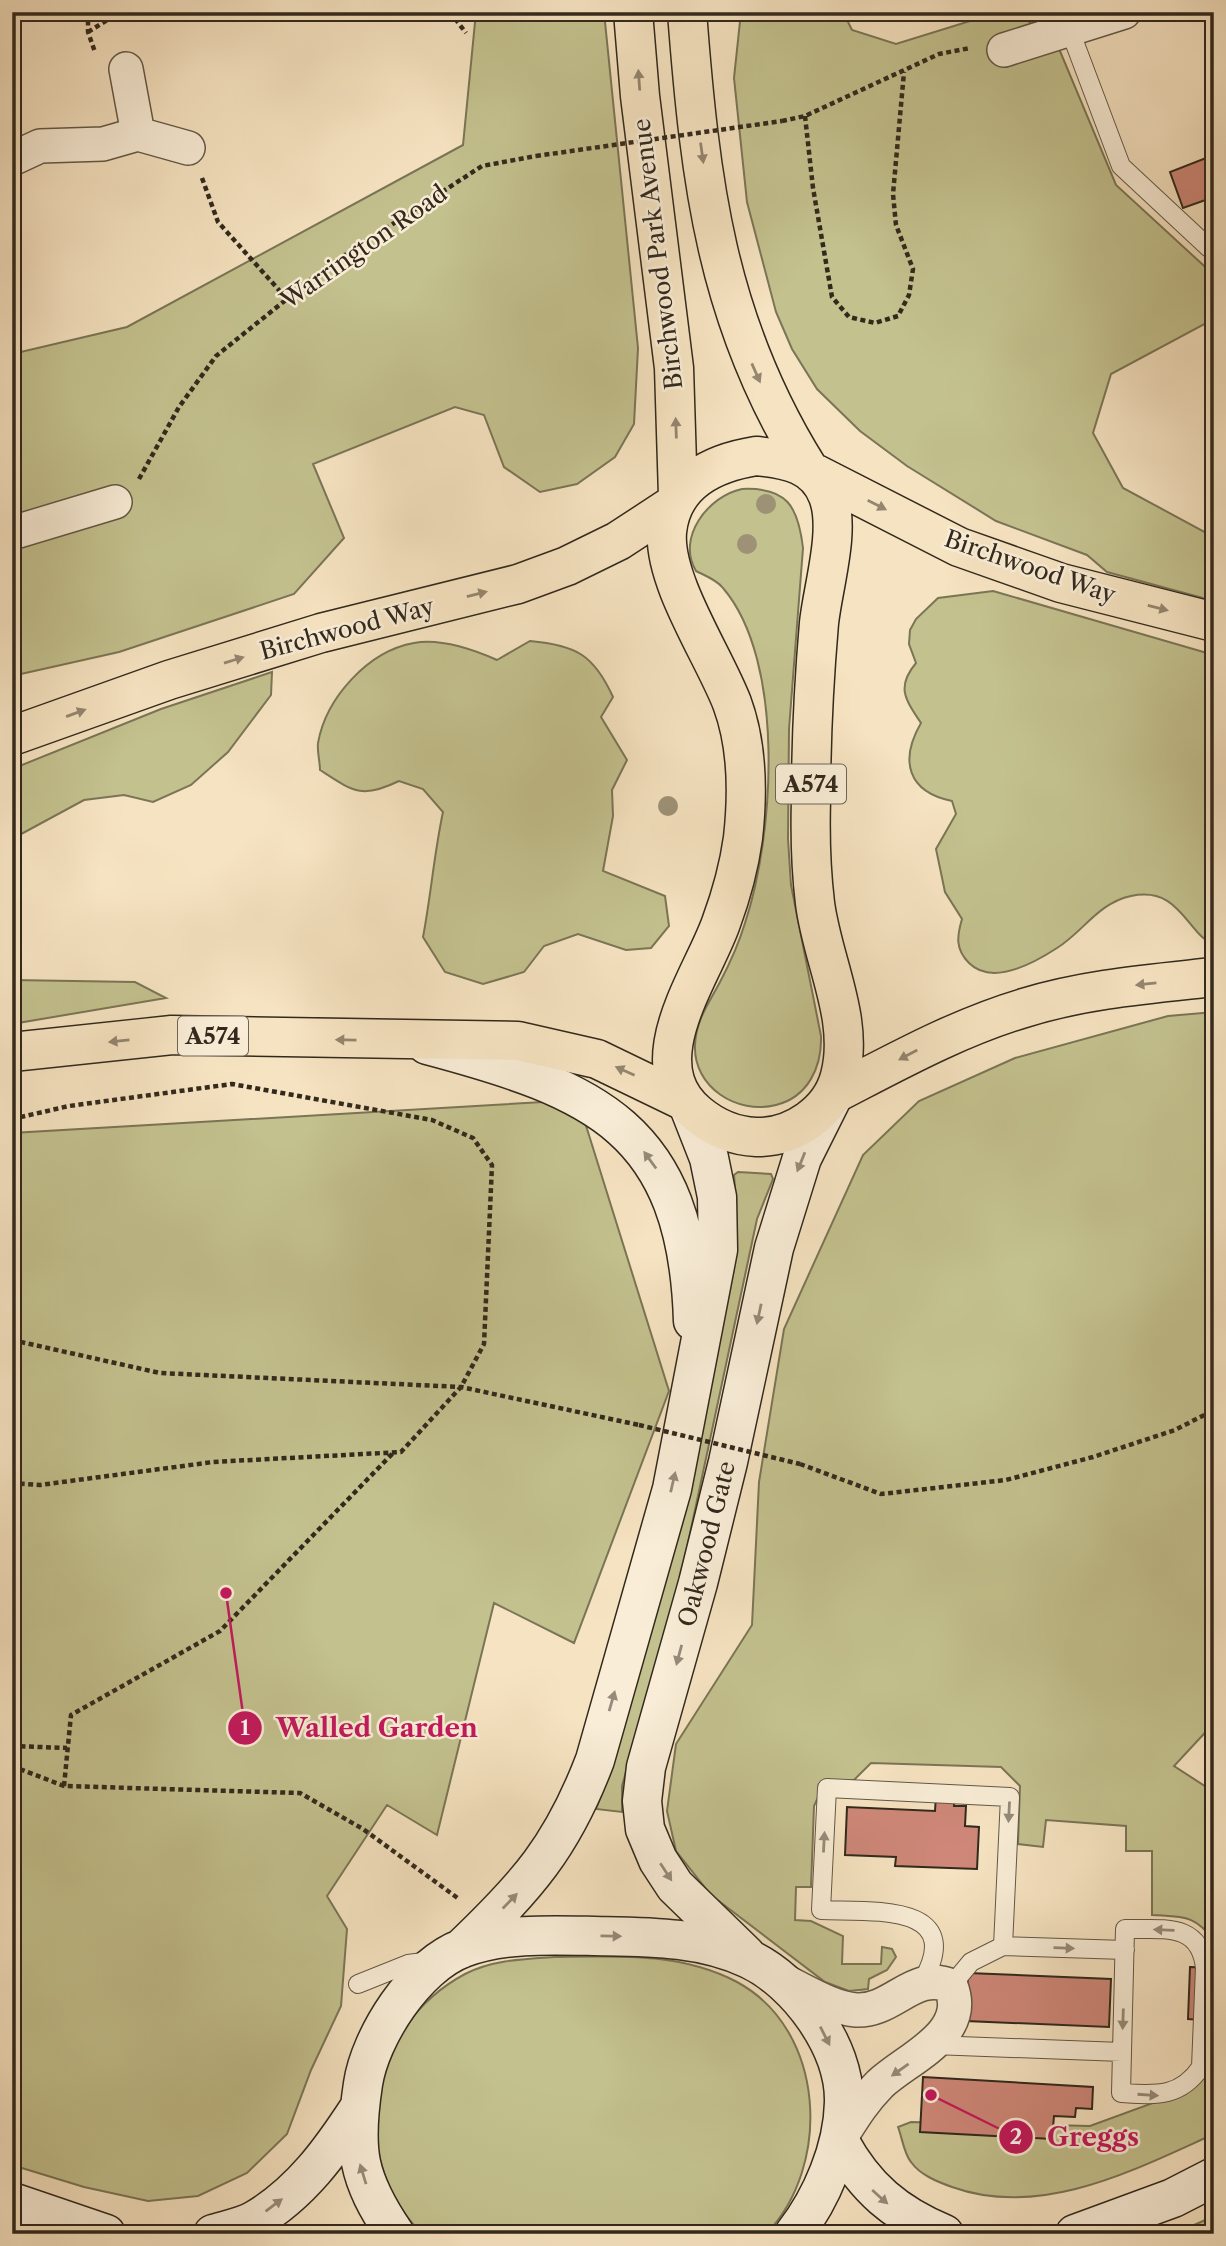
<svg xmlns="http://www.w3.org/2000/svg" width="1226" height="2246" viewBox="0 0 1226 2246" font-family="'Libre Caslon Text',serif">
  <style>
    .green { fill: #c3c18e; stroke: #7a7556; stroke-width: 2 }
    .building { fill: #ce8778; stroke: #32291d; stroke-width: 2 }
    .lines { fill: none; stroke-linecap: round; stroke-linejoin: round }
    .lane-casing { stroke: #635846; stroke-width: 20 }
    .street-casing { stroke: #635846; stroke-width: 36 }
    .secondary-casing { stroke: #32291d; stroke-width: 41 }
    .primary-casing { stroke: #32291d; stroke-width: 41 }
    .path { stroke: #32291d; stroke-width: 4.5; stroke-dasharray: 5 3.5; stroke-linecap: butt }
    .lane { stroke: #f9edd7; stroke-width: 18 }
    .street { stroke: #f9edd7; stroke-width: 33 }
    .secondary { stroke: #f9edd7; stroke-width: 38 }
    .primary { stroke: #f6e3c1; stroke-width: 38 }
    .path-bridge { stroke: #32291d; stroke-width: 4.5; stroke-dasharray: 5 3.5; stroke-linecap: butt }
    .tree { fill: #9e9276 }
    .oneway { fill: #94866f }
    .oneway2 { fill: #968b7a }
    .labels { text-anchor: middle; stroke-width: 5; stroke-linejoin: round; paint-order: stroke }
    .shield { fill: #f9edd7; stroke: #6e6455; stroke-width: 2 }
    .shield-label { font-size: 23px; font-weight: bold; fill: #32291d }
    .street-label { font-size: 24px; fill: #32291d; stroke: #f9edd7 }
    .leader { fill: none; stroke: #c2185b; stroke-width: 2.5 }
    .callout-dot { fill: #c2185b; stroke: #f9edd7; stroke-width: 2.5 }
    .mark-label { font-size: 21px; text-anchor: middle; font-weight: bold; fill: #fff }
    .callout-label { font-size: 26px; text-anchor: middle; font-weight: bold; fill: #c2185b; stroke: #f9edd7; stroke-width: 5; stroke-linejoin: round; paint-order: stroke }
  </style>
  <rect width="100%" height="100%" fill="#f6e3c1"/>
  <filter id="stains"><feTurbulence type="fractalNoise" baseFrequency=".00286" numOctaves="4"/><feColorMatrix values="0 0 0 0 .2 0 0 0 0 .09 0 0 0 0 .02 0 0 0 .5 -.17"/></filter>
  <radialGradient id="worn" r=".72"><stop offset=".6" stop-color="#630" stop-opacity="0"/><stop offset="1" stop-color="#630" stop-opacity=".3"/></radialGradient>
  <path class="green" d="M476 12H604L638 348 634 424 615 457 577 484 540 492 504 467 484 415 455 407 313 464 344 538 294 594 119 652 12 676V354L127 327 463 145Z
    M741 12H843L852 30 896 44 999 12H1019L1060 51 1116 185 1214 275V319L1111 374 1093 433 1123 488 1214 537V601L1107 572 1087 555 996 521 907 466 860 431 817 389 792 349 776 312 747 202 734 78Z
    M742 489C787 487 798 506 803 548L789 729 788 839 791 885 821 1036C822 1067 808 1097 776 1105 737 1115 693 1087 695 1045 696 1020 709 1003 720 982 730 963 739 943 745 923 774 836 786 662 723 588 717 580 706 576 696 571 676 538 708 496 742 489Z
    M993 591 1214 655V946C1185 930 1179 886 1131 896 1098 903 1083 932 1057 948 1034 963 992 986 969 963 955 949 957 936 962 919L945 892 936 849 956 814 952 801C908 792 899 761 921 723 905 699 896 687 916 663L909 644 910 630 916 619 938 598Z
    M530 641C576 645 594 655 613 697L601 717 627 760 612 790 613 816 603 871 665 896 669 926 651 948 626 950 578 934 544 946 524 972 483 984 445 972 423 937C431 895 434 854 443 812L423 789 399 781C362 799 354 792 320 770 320 762 317 751 318 743 326 698 368 651 414 643 441 638 472 649 497 660Z
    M272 672 271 695 228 752 191 785 153 802 124 795 84 800 12 839V769L161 709Z
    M12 980 135 982 166 998 12 1024Z
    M1214 1012V1723L1174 1766 1214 1792V1941C1195 1914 1182 1917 1152 1915V1851H1126V1826L1046 1820 1043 1847 1018 1844 1020 1786 1001 1767 871 1763 854 1780 834 1784 820 1793 814 1806 811 1887H796L795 1920 811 1921 843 1936 842 1964H881L882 1947 892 1949 896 1957 887 1970 869 1979 868 1989 849 1991 825 1982 711 1895 676 1851 667 1811 676 1744 752 1625 759 1482 784 1329 863 1155 919 1101 1015 1058 1168 1016Z
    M578 1100 669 1391 574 1643 494 1603 437 1835 387 1805 327 1896 347 1929 341 2006 311 2070 287 2134 247 2173 198 2196 148 2201 84 2187 12 2165V1133Z
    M738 1172 771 1174 773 1179 757 1219 679 1585 622 1786V1812L596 1809 611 1771 736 1203 734 1175Z
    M554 1957C616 1956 680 1952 737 1982 826 2030 832 2166 766 2234H422C344 2154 368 2026 465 1974 492 1960 523 1959 554 1957Z
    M1214 2063V2134C1134 2170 1041 2219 952 2187 938 2182 920 2175 911 2162 904 2154 902 2137 898 2127L911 2122 1090 2126 1194 2088Z
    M1214 2216V2234H1174Z"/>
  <path class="building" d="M902 12H919L905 18Z
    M1206 158 1208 161 1214 159V197L1183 208 1170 172Z
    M936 1795 955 1796 954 1806H966L965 1826 979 1827 977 1869 895 1866 896 1857 845 1855 847 1807 935 1811Z
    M1190 1967 1214 1968V2021L1188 2019Z
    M968 1973 1111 1979 1109 2027 966 2021Z
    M923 2077 1093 2087 1092 2109 1076 2108 1075 2117 1054 2116 1052 2139 920 2132Z"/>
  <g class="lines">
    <g class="lane-casing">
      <path id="lane" d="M1063 12 1121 166 1209 248 1214 246
        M922 1982C968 1902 870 1912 821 1910L827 1788 1010 1797 1003 1946
        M358 1984 408 1964 431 1961
        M951 1986 971 1962 1003 1946 1125 1950
        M933 2045 1122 2052 1125 1929C1161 1930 1200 1921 1205 1968L1201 2067C1180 2098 1155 2095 1121 2093L1122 2052"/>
    </g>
    <g class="street-casing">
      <path id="street" d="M1004 50 1124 12
        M126 69 138 134 188 148
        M12 159 40 146 103 144 138 134
        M12 533 115 502
        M786 1982C807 1992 832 2008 856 2010 893 2012 914 1970 951 1986 970 2035 909 2057 880 2084 864 2100 853 2118 841 2137"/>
    </g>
    <g class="secondary-casing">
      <path id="secondary" d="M427 1045C596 1090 687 1128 693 1321
        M461 1949C527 1886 562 1847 595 1760L672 1489 718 1250 717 1197 709 1158 689 1107
        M746 1955 675 1886 658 1860 645 1829 642 1801 646 1767 698 1583 728 1462 774 1248 802 1158 831 1100
        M840 2142C865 2188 896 2214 944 2234
        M12 2202 106 2234
        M213 2234C226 2230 243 2227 255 2220 301 2193 331 2151 359 2108
        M395 2234C357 2178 353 2150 363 2084 370 2037 415 1966 463 1948 504 1933 550 1935 594 1936 646 1937 700 1936 749 1959 798 1982 845 2047 844 2102 843 2148 822 2198 794 2234
        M1075 2234 1173 2198 1214 2177"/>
    </g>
    <g class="primary-casing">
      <path id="primary" d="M633 12 640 96 674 368 678 496
        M687 12C700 181 716 321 808 468
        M756 456C787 459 816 464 828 496 841 530 823 586 819 623 814 681 811 740 811 799 810 833 811 870 815 903 822 960 855 1019 840 1076 831 1112 793 1138 756 1137 733 1136 715 1128 698 1114 636 1064 702 977 721 923 731 896 739 867 743 838 748 793 748 746 732 703 714 656 663 581 667 532 672 482 713 463 756 456Z
        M816 474 959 547 1061 583 1214 622
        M12 736 169 680 321 633 518 584 567 566 618 541 673 505
        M12 1052 172 1035 518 1041 597 1059 686 1102
        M834 1094C896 1062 957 1028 1024 1008 1085 989 1150 984 1214 977"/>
    </g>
    <path class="path" d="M88 12V32L95 52
      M450 12 466 33
      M88 32 120 12
      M805 116 813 188 832 297 849 317 875 323 898 316 909 295 913 269 896 225 893 194 904 72
      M782 121 805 116 939 54 970 48
      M202 178 218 222 287 299
      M139 479 179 407 216 356 328 266 482 166 536 156
      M12 1119 69 1106 232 1084 432 1120 473 1138 492 1165 484 1344 461 1387 401 1452 213 1462 40 1485 12 1483
      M12 1340 160 1373 461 1387 639 1425
      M800 1464 881 1494 1006 1480 1093 1457 1175 1430 1214 1410
      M12 1746 67 1748
      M12 1766 64 1786 300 1793 363 1829 459 1899
      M64 1786 71 1715 220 1631 394 1452"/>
    <use href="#lane" class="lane"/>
    <use href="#street" class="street"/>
    <use href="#secondary" class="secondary"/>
    <use href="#primary" class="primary"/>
    <path class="path-bridge" d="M536 156 782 121
      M639 1425 800 1464"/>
  </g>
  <g class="tree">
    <circle cx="766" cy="504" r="10"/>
    <circle cx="747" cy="544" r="10"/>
    <circle cx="668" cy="806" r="10"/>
  </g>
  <defs><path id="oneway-solid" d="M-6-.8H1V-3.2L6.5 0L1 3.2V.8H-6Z" transform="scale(1.75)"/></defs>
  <g class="oneway">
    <use href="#oneway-solid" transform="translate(639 80) rotate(-94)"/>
    <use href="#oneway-solid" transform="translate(702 153) rotate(82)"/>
    <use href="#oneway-solid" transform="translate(756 373) rotate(66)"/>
    <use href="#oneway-solid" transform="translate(676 428) rotate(-92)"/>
    <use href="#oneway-solid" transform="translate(877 505) rotate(27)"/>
    <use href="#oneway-solid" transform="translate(477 594) rotate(-14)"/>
    <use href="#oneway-solid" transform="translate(1158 608) rotate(14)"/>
    <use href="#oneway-solid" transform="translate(234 660) rotate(-17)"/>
    <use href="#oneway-solid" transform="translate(76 713) rotate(-20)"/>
    <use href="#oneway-solid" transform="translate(1146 984) rotate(174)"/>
    <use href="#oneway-solid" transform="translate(346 1040) rotate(-179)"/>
    <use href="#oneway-solid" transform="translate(119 1041) rotate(174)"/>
    <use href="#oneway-solid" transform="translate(908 1055) rotate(152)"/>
    <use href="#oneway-solid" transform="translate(625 1071) rotate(-156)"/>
  </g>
  <g class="oneway2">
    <use href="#oneway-solid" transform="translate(650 1160) rotate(-126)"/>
    <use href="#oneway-solid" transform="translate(801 1162) rotate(112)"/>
    <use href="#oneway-solid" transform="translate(759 1314) rotate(102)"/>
    <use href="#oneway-solid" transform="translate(673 1482) rotate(-77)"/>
    <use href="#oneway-solid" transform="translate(679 1655) rotate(105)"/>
    <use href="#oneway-solid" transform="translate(612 1701) rotate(-74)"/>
    <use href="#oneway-solid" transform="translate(1009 1812) rotate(93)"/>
    <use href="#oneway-solid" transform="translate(824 1842) rotate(-87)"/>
    <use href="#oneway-solid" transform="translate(666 1872) rotate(57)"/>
    <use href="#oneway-solid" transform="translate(510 1901) rotate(-46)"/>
    <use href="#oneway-solid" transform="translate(1164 1930) rotate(-178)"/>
    <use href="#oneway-solid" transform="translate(611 1936) rotate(1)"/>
    <use href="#oneway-solid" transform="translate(1064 1948) rotate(2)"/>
    <use href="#oneway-solid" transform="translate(1123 2019) rotate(92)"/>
    <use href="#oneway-solid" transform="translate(825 2036) rotate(63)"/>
    <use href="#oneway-solid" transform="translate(900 2070) rotate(145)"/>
    <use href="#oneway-solid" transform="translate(1148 2095) rotate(4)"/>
    <use href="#oneway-solid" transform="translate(363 2174) rotate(-107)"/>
    <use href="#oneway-solid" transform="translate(880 2197) rotate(42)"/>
    <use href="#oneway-solid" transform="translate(274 2205) rotate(-37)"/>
  </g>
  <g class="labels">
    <g class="shield">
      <rect x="776" y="764.5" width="70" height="39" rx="5"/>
      <rect x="178" y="1016.5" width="70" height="39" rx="5"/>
    </g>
    <g class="shield-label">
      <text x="811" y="792">A574</text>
      <text x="213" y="1044">A574</text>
    </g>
    <g class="street-label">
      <text transform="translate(364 247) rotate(-35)" y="8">Warrington Road</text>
      <text transform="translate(658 254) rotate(-97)" y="8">Birchwood Park Avenue</text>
      <text transform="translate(1030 567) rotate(19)" y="8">Birchwood Way</text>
      <text transform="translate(347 629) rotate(-15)" y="8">Birchwood Way</text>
      <text transform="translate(707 1544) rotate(-76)" y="8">Oakwood Gate</text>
    </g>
  </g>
  <path class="leader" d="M226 1593L245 1728M931 2095L1016 2137"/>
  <g class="callout-dot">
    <circle cx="226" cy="1593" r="7"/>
    <circle cx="931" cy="2095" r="7"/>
    <circle cx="245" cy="1728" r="18"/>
    <circle cx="1016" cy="2137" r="18"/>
  </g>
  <g class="mark-label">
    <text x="245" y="1735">1</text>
    <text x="1016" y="2144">2</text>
  </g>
  <g class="callout-label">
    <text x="377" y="1737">Walled Garden</text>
    <text x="1093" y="2146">Greggs</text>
  </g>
  <rect width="1226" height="2246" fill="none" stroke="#f6e3c1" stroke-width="42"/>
  <rect x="14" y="14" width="1198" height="2218" fill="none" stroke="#32291d" stroke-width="3.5"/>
  <rect x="21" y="21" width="1184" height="2204" fill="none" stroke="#32291d" stroke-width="2"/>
  <rect width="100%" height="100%" filter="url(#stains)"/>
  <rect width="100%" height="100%" fill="url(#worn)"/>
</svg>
